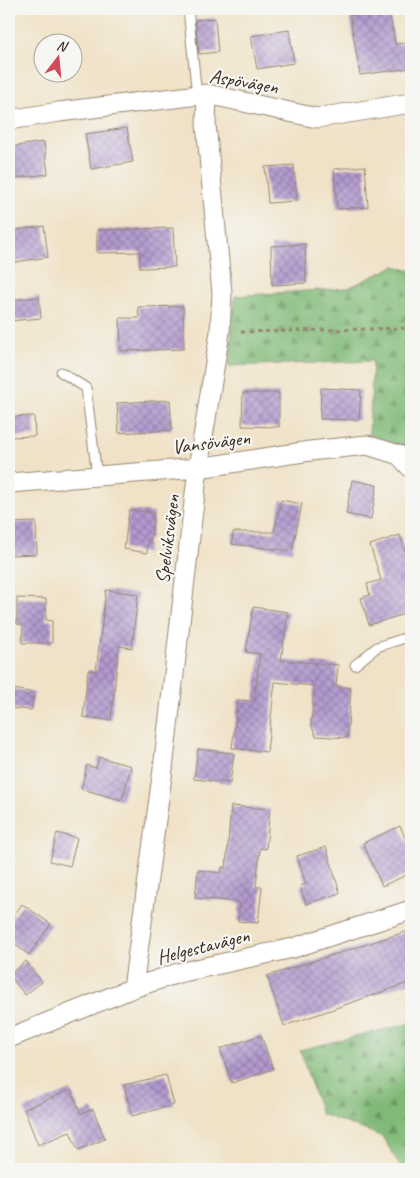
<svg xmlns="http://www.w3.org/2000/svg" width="420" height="1178" viewBox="0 0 420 1178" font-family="Caveat,sans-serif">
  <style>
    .forest { fill: url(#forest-firs); stroke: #5e724b }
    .building { fill: url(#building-cross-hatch) }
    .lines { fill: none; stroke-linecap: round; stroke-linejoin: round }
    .lane-casing { stroke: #968672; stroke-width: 11 }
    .street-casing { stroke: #968672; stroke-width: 21 }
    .path { stroke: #968672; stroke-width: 3; stroke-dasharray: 4 4; stroke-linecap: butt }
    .lane { stroke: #fff; stroke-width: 9 }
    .street { stroke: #fff; stroke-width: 19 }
    .labels { text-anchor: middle; stroke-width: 4.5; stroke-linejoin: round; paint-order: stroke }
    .street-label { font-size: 20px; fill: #3b2a1e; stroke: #f6f6f2 }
  </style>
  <defs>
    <pattern id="forest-firs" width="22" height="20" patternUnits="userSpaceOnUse" patternTransform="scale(1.25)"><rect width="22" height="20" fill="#81ba78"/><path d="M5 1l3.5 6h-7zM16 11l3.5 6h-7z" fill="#6b9762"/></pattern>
    <pattern id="building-cross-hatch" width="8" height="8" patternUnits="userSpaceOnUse" patternTransform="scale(1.25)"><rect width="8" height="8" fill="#b29acf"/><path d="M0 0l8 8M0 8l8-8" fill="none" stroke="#927ea7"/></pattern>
  </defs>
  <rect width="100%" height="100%" fill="#f6f6f2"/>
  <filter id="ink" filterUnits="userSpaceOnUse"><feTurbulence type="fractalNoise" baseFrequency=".02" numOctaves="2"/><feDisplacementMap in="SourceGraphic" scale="10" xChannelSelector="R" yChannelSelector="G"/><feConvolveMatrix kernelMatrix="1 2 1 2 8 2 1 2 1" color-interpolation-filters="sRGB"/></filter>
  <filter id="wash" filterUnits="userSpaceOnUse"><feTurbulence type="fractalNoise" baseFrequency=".0096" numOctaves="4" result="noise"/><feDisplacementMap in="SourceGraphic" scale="20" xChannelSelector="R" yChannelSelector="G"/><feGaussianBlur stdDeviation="1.12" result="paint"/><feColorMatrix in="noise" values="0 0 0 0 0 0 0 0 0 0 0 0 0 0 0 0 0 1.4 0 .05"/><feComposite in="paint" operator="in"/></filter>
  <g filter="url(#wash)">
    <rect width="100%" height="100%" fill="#f0e2c7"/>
    <path class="forest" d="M395 266 411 271V452L369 435 373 361 229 366 235 296 348 288Z
      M411 1023V1169H402L382 1136 321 1114 300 1050Z"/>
    <g id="blocks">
      <path class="building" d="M389 10 395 44 411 42V68L360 75 350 16Z
        M215 18 218 52 199 54 195 20Z
        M289 30 294 63 257 69 251 36Z
        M127 128 133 162 91 169 85 134Z
        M44 142 48 174 9 179V147Z
        M294 165 297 201 268 203 265 167Z
        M365 166 368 207 337 209 334 169Z
        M44 226 48 257 9 263V231Z
        M173 228 175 267 140 268V252L97 253V230Z
        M305 244 306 283 272 285 271 246Z
        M39 297 41 318 9 321V300Z
        M183 306 184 349 121 351 120 318H139L138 307Z
        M321 388 361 390 359 420 320 419Z
        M243 393H279V427L242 426Z
        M170 400 172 430 119 433 117 403Z
        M34 416 35 436 9 437V417Z
        M352 480 377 485 371 519 346 514Z
        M281 500 302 504 292 551 232 544 233 532H274Z
        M129 510 154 513 151 539H148L147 553 124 549Z
        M36 522 37 554 9 555V523Z
        M400 535 411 571V612L369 625 361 598 370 595 367 584 381 580 370 545Z
        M106 590 138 594 132 648 119 646 111 720 83 717 88 670 96 671Z
        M17 598 46 599V620L52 621V643H22L23 625 17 624Z
        M253 607 288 612 281 660 338 665 336 686 351 688 347 738 316 736 311 725 314 686 275 682 267 752 232 748 238 700 254 701 260 654 246 652Z
        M9 688 34 693 31 710 9 708Z
        M198 749 234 753 230 783 194 779Z
        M99 757 131 766 122 800 81 789 87 765 96 768Z
        M231 806 270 809 266 849 260 848 256 887H262L258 923 238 921 240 902 195 898 198 870 221 873 222 867 226 868Z
        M400 826 411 851V873L382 886 363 843Z
        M57 833 77 838 70 866 50 861Z
        M326 847 340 893 306 904 300 886 306 884 297 856Z
        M22 904 51 924 29 955 9 940V923Z
        M411 930V982L284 1026 267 976Z
        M26 961 42 982 25 995 9 975Z
        M261 1035 273 1069 232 1083 220 1049Z
        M166 1075 174 1105 132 1116 124 1085Z
        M71 1090 81 1114 93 1109 105 1139 78 1150 70 1132 38 1145 24 1109Z"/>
    </g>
  </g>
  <g filter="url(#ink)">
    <use href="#blocks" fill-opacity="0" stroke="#968672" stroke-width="1"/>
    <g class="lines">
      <g class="lane-casing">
        <path id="lane" d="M188 9 197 96
          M61 372 86 388 97 476
          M355 665 377 647 411 636"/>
      </g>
      <g class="street-casing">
        <path id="street" d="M9 120 59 112 207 94 317 118 411 103
          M9 483 198 468 310 451 367 445 399 455 411 468
          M133 988 163 769 198 468 220 332 222 293 206 124 207 94
          M9 1038 133 988 178 973 293 948 411 910"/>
      </g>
      <path class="path" d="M241 332 411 328
        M408 1169 411 1154"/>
      <use href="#lane" class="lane"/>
      <use href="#street" class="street"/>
    </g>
  </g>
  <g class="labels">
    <g class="street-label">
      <text transform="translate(244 81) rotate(10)" y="7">Aspövägen</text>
      <text transform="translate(211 442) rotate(-7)" y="7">Vansövägen</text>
      <text transform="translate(167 539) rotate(-83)" y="7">Spelviksvägen</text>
      <text transform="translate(203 946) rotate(-14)" y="7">Helgestavägen</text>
    </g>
  </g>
  <rect width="420" height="1178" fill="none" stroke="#f6f6f2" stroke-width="30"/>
  <g transform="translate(58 58) rotate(16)"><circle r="24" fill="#f6f6f2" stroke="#aba49d"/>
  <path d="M0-4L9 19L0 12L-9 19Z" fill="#d1495b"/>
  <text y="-8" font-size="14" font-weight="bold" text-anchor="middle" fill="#3b2a1e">N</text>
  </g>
</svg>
